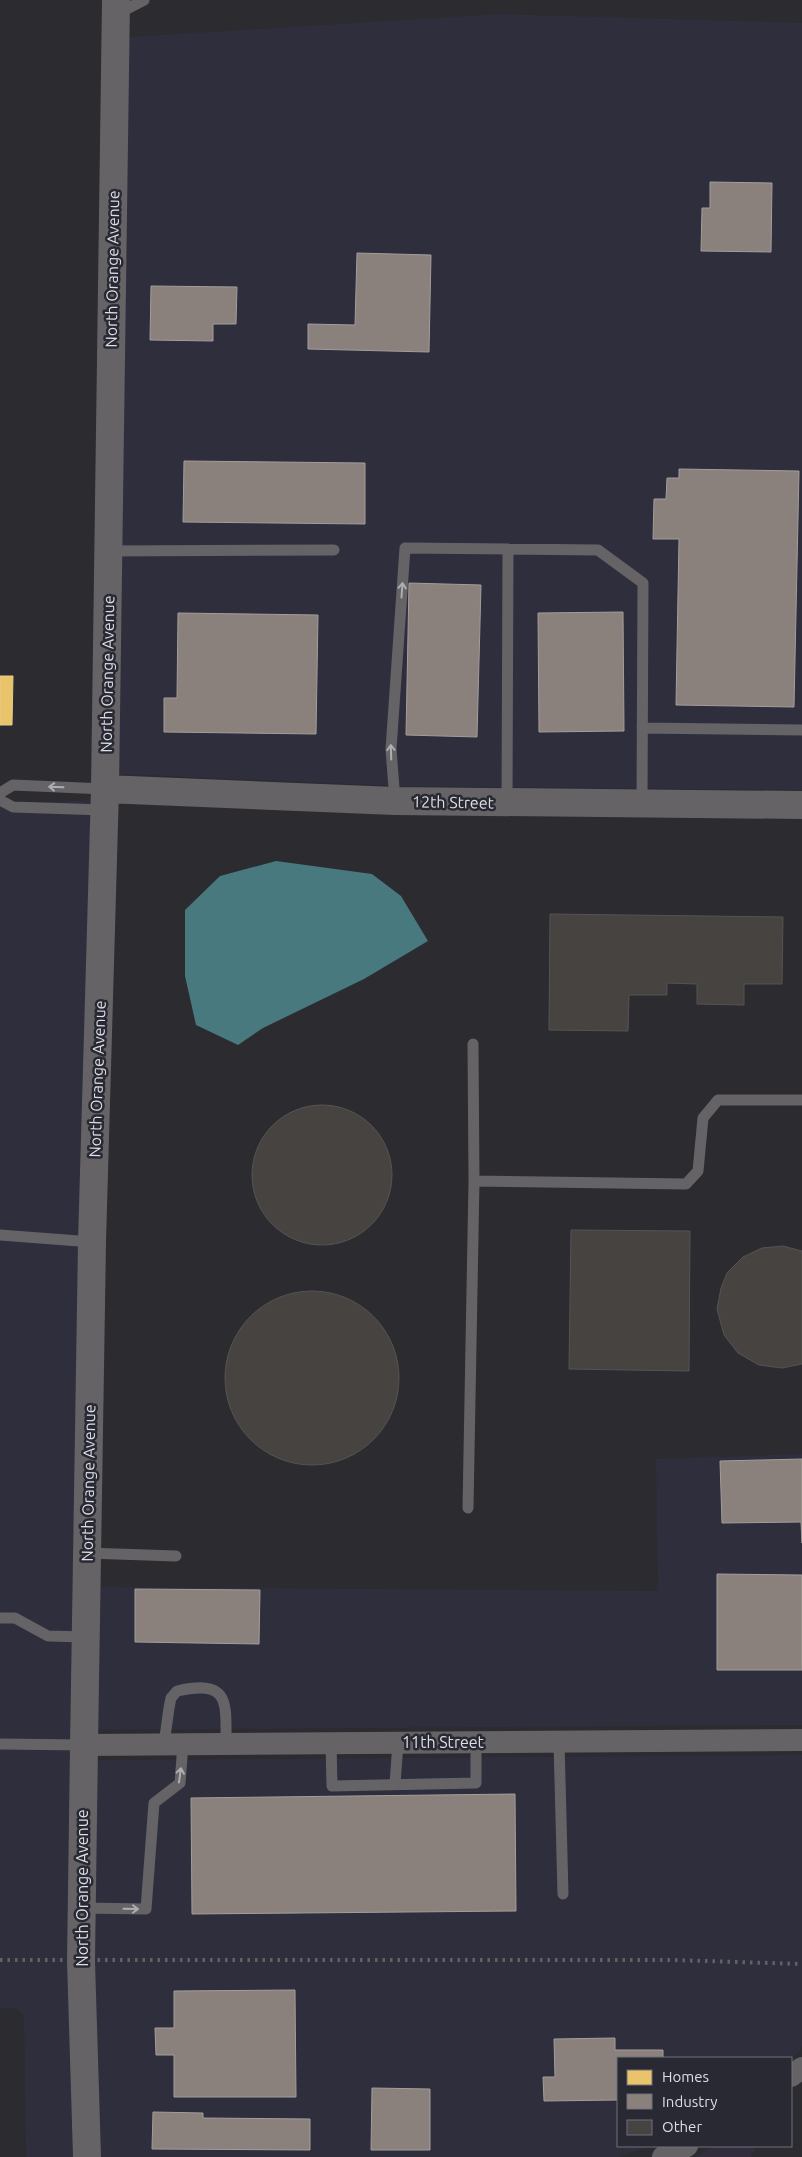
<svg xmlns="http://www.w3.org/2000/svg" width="802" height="2157" viewBox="0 0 802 2157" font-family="Ubuntu,sans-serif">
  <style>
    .commercial { fill: #332e3d }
    .built { fill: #2e2e3d }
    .water { fill: #47797f }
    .homes { fill: #e9c46a; stroke: #e5cc8f }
    .industry { fill: #8a817c; stroke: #a39d9c }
    .building { fill: #474340; stroke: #555455 }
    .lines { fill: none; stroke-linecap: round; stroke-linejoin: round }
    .service { stroke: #666366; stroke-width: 11 }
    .minor { stroke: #666366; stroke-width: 22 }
    .tertiary { stroke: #666366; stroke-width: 28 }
    .rail { stroke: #626264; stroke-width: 4; stroke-dasharray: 2.5 5; stroke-linecap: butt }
    .oneway { stroke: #adadb2 }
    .labels { text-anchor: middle; stroke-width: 5; stroke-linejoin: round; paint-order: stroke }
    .street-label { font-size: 16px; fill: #dddee5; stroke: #282933 }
  </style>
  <rect width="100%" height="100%" fill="#2b2b30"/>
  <path class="commercial" d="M713 2146H756L751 2157H696Z"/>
  <path class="built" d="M501 14 802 23V790L395 786 119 774 129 37Z
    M91 800 78 1299 70 1730 67 1962 73 2157H26L24 2021 22 2013 16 2009 0 2008V804Z
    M802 1454V1725L97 1730 100 1587 658 1591 656 1459Z
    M802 1755V2047L798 2053 790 2058H618V2146H651L619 2157H100L95 1961 97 1760Z"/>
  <path class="water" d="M276 861 372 874 401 896 428 941 364 979 263 1028 238 1045 196 1025 185 976V910L220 876Z"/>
  <path class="homes" d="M0 676H13L12 725H0Z"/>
  <path class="industry" d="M710 182 772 183 771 252 701 251 702 208H710Z
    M357 253 431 255 429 352 308 349V324L355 325Z
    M151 286 237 287 236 324H213V341L150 340Z
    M184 461 365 463V524L183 522Z
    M679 469 799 471 794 707 676 705 679 539H653L654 499H666L667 478H679Z
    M409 583 481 585 477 737 406 735Z
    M623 612 624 731 539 732 538 613Z
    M178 613 318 615 316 734 164 732V698H177Z
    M802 1459V1543L801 1522 722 1523 720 1461Z
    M717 1574 802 1575V1670H717Z
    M135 1589 260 1590 259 1644 135 1642Z
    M515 1794 516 1911 192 1914 191 1798Z
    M295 1990 296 2097H174V2055H156L155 2028H174V1991Z
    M615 2038V2050H663V2058H618V2100L544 2101 543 2077H555L554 2039Z
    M372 2088 430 2089V2150H371Z
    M153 2112 203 2113V2118L310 2119V2150L152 2149Z"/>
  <path class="building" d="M550 914 783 917 782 984H744V1005L697 1004V984L667 983V995H629L628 1031 549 1030Z
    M252 1175a70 70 0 1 1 140 0a70 70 0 1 1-140 0Z
    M571 1230 690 1231 689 1371 569 1369Z
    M783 1246 802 1251V1364L782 1368 759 1365 738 1353 724 1335 717 1309 721 1288 727 1273 743 1257 762 1248Z
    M225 1378a87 87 0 1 1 174 0a87 87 0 1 1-174 0Z"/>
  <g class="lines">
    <path class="service" d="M117 14 144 0
      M109 551 334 550
      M642 728 802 730
      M0 793 13 785 105 789
      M0 800 13 807 104 810
      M395 801 391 749 405 548 598 550 643 583 642 804
      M507 802 508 549
      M474 1181 686 1184 698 1171 703 1118 718 1100H802
      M0 1235 92 1242
      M468 1508 474 1181 473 1044
      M87 1553 176 1556
      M0 1618H15L48 1636 85 1637
      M559 1742 563 1894
      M331 1743 332 1786 476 1783V1742
      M0 1744 84 1745
      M164 1744 169 1708 171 1698 177 1691C230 1679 226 1702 226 1744
      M395 1784 398 1743
      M82 1908 146 1909 154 1803 180 1783 183 1744"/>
    <path class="minor" d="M84 1745 802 1740
      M791 2076 802 2068
      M663 2157 687 2146"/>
    <path class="tertiary" d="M105 789 395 801 802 805
      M87 2157 81 1961 84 1745 92 1242 105 789 116 0"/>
    <path class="rail" d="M0 1960H672L802 1964"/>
  </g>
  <defs><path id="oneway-shaft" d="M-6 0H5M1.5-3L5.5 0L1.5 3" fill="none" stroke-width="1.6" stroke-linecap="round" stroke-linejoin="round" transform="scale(1.25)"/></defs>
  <g class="oneway">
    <use href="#oneway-shaft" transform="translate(402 590) rotate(-86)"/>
    <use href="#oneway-shaft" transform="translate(391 752) rotate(-92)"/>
    <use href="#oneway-shaft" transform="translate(56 787) rotate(-178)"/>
    <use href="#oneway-shaft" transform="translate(180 1775) rotate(-82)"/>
    <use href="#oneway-shaft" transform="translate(131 1909) rotate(1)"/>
  </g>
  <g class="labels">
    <g class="street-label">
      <text transform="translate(112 269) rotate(-89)" y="6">North Orange Avenue</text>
      <text transform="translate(107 674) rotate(-89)" y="6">North Orange Avenue</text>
      <text transform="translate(453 802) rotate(1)" y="6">12th Street</text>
      <text transform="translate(97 1079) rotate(-88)" y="6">North Orange Avenue</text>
      <text transform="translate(88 1483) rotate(-89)" y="6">North Orange Avenue</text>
      <text x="443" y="1748">11th Street</text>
      <text transform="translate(82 1888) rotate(-90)" y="6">North Orange Avenue</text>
    </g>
  </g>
  <rect x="617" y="2057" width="175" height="90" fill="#282933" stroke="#70717a"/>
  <rect x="627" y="2070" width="25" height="15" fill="#e9c46a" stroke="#70717a"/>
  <text x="662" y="2082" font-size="15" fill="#dddee5">Homes</text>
  <rect x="627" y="2094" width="25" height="15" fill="#8a817c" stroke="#70717a"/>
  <text x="662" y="2107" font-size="15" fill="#dddee5">Industry</text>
  <rect x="627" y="2120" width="25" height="15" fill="#474340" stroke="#70717a"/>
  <text x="662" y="2132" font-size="15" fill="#dddee5">Other</text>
</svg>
